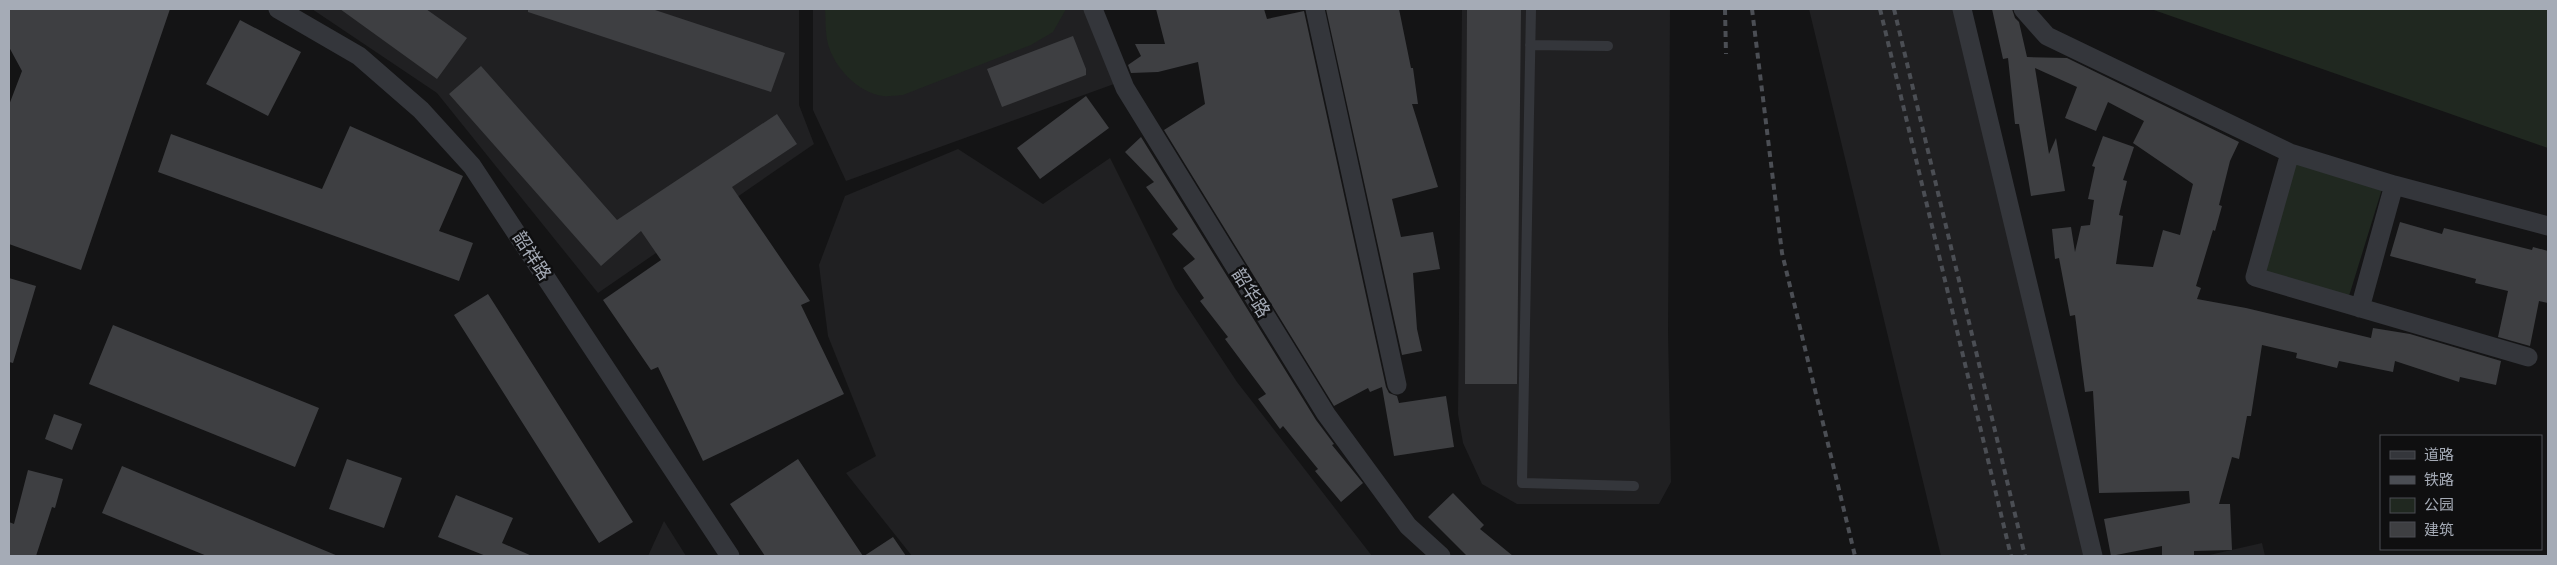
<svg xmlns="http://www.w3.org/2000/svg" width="2557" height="565" viewBox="0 0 2557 565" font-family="Helvetica,'Noto Sans SC',sans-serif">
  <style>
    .built { fill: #202022 }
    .green { fill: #202820 }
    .building { fill: #3e3f42 }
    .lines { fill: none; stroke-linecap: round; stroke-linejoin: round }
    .service { stroke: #34363b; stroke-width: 10 }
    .minor { stroke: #34363b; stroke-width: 19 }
    .rail { stroke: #4b4e54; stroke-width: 4; stroke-dasharray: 6 5; stroke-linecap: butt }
    .labels { text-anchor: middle; stroke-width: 5; stroke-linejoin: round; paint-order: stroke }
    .street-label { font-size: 18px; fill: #a5abb6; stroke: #0f0f10 }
  </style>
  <rect width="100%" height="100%" fill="#141415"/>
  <path class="built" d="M312 9H799V105L814 144 598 293 437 93Z
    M813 9H1084L1114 84 846 181 813 110Z
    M1462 9H1670L1668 332 1671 482 1659 504H1517L1482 484 1463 443 1458 414Z
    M1809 9H1958L2088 556H1941Z
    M958 149 1043 204 1110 158 1175 288 1237 382 1372 556H912L846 473 876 456 828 336 819 265 845 196Z
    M664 521 686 556H648Z
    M2262 543 2265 556H2205Z"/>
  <path class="green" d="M825 9H1065V11L1053 32 1031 45 903 95C896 95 889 97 883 96 858 93 834 67 828 44 825 33 826 20 825 9Z
    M2151 9H2548V148Z
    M2295 163 2382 189 2349 296 2262 270Z"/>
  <path class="building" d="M9 9H170L81 270 9 244V105L22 71 9 47Z
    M340 9H426L467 38 437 79Z
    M528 9H652L785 53 771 92 528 12Z
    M1156 9H1264L1267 19 1304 11 1386 387 1389 393 1397 396 1399 403 1446 396 1454 447 1394 456 1382 387 1370 392 1368 388 1334 406 1164 130 1205 104 1198 62 1158 72 1131 73 1128 65 1141 56 1135 44H1165Z
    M1326 9H1399L1411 68H1413L1418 104H1412L1438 187 1392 199 1401 237 1433 232 1440 269 1413 273 1417 329 1422 351 1402 355Z
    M1467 9H1521L1517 384H1465Z
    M1992 9H2012L2015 18 2019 22 2027 57 2067 58 2239 142 2230 161 2219 205 2222 206 2215 231 2213 230 2196 286 2201 288 2197 299 2246 308 2371 338 2373 328 2410 334 2501 361 2496 385 2460 377 2459 382 2395 361 2393 372 2339 361 2337 368 2296 358 2297 353 2262 345 2251 416H2247L2239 459 2232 457 2219 504H2230L2232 550 2194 551V555H2162V546L2111 556 2104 519 2190 503 2189 491 2099 493 2093 391 2085 392 2075 315 2070 316 2059 258 2055 259 2052 229 2071 227 2075 252 2081 226 2090 225 2094 200 2088 199 2095 167 2092 166 2103 136 2134 147 2123 180 2127 181 2119 215 2123 216 2116 264 2153 267 2163 230 2180 235 2193 184 2133 143 2144 121 2108 102 2096 131 2065 118 2077 87 2035 68 2049 154 2056 138 2065 191 2031 196 2019 124H2015L2008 58 2003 59Z
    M240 20 301 52 268 116 206 84Z
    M1073 36 1086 69V75L1002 107 987 69Z
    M481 66 617 220 777 114 797 144 732 187 810 301 801 305 844 394 703 461 658 367 651 370 603 300 661 260 641 231 601 266 449 94Z
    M1086 96 1109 128 1040 179 1017 148Z
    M350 126 463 176 439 231 473 243 459 281 158 172 171 134 322 189Z
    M1141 137 1316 420 1334 444 1332 445 1363 483 1341 502 1315 471 1318 469 1283 426 1280 429 1258 399 1266 394 1225 339 1228 337 1200 301 1204 298 1183 268 1195 259 1172 234 1178 229 1146 187 1154 182 1125 152Z
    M2400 222 2442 234 2444 228 2532 250 2533 247 2548 251V303L2539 301 2530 346 2498 337 2508 291 2475 283 2476 279 2390 256Z
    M9 278 36 286 13 363 9 362Z
    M488 294 633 522 599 543 454 315Z
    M113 325 319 408 295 467 89 384Z
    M54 414 82 424 72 450 45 439Z
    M347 459 402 478 384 528 329 509Z
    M798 459 863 556H765L730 504Z
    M122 466 338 556H207L102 513Z
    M28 470 63 479 55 508 52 507 36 556H9V522L14 524Z
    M1453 493 1484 525 1480 529 1513 556H1467L1428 517Z
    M456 495 513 518 502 543 532 556H486L438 537Z
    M893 537 906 556H864Z"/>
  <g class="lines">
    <path class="service" d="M1531 9 1522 483 1634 486
      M1530 45 1608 46"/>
    <path class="minor" d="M278 9 359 56 421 110 472 166 730 556
      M1093 9 1125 88 1326 414 1408 526 1441 556
      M1315 9 1397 385
      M1962 9 2093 556
      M2023 9 2047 36 2290 153 2394 185 2548 226
      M2290 153 2255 277 2528 357
      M2360 308 2394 185"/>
    <path class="rail" d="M1725 9 1726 54
      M1752 9 1782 253 1855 556
      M1880 9 2011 556
      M1894 9 2025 556"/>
  </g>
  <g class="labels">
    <g class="street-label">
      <text transform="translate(532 256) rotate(57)" y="6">韶祥路</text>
      <text transform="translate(1251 293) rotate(58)" y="6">韶华路</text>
    </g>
  </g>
  <rect width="2557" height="565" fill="none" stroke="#a5abb6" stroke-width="20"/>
  <rect x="2380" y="435" width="162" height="115" fill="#0f0f10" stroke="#4b4d52"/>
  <rect x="2390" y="451" width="25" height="8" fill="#34363b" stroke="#4b4d52"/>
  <text x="2424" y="460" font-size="15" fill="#a5abb6">道路</text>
  <rect x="2390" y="476" width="25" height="8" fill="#4b4e54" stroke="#4b4d52"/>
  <text x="2424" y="485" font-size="15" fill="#a5abb6">铁路</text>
  <rect x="2390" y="498" width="25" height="15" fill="#202820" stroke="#4b4d52"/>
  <text x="2424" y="510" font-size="15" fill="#a5abb6">公园</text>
  <rect x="2390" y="522" width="25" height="15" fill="#3e3f42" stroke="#4b4d52"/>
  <text x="2424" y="535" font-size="15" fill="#a5abb6">建筑</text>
</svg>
